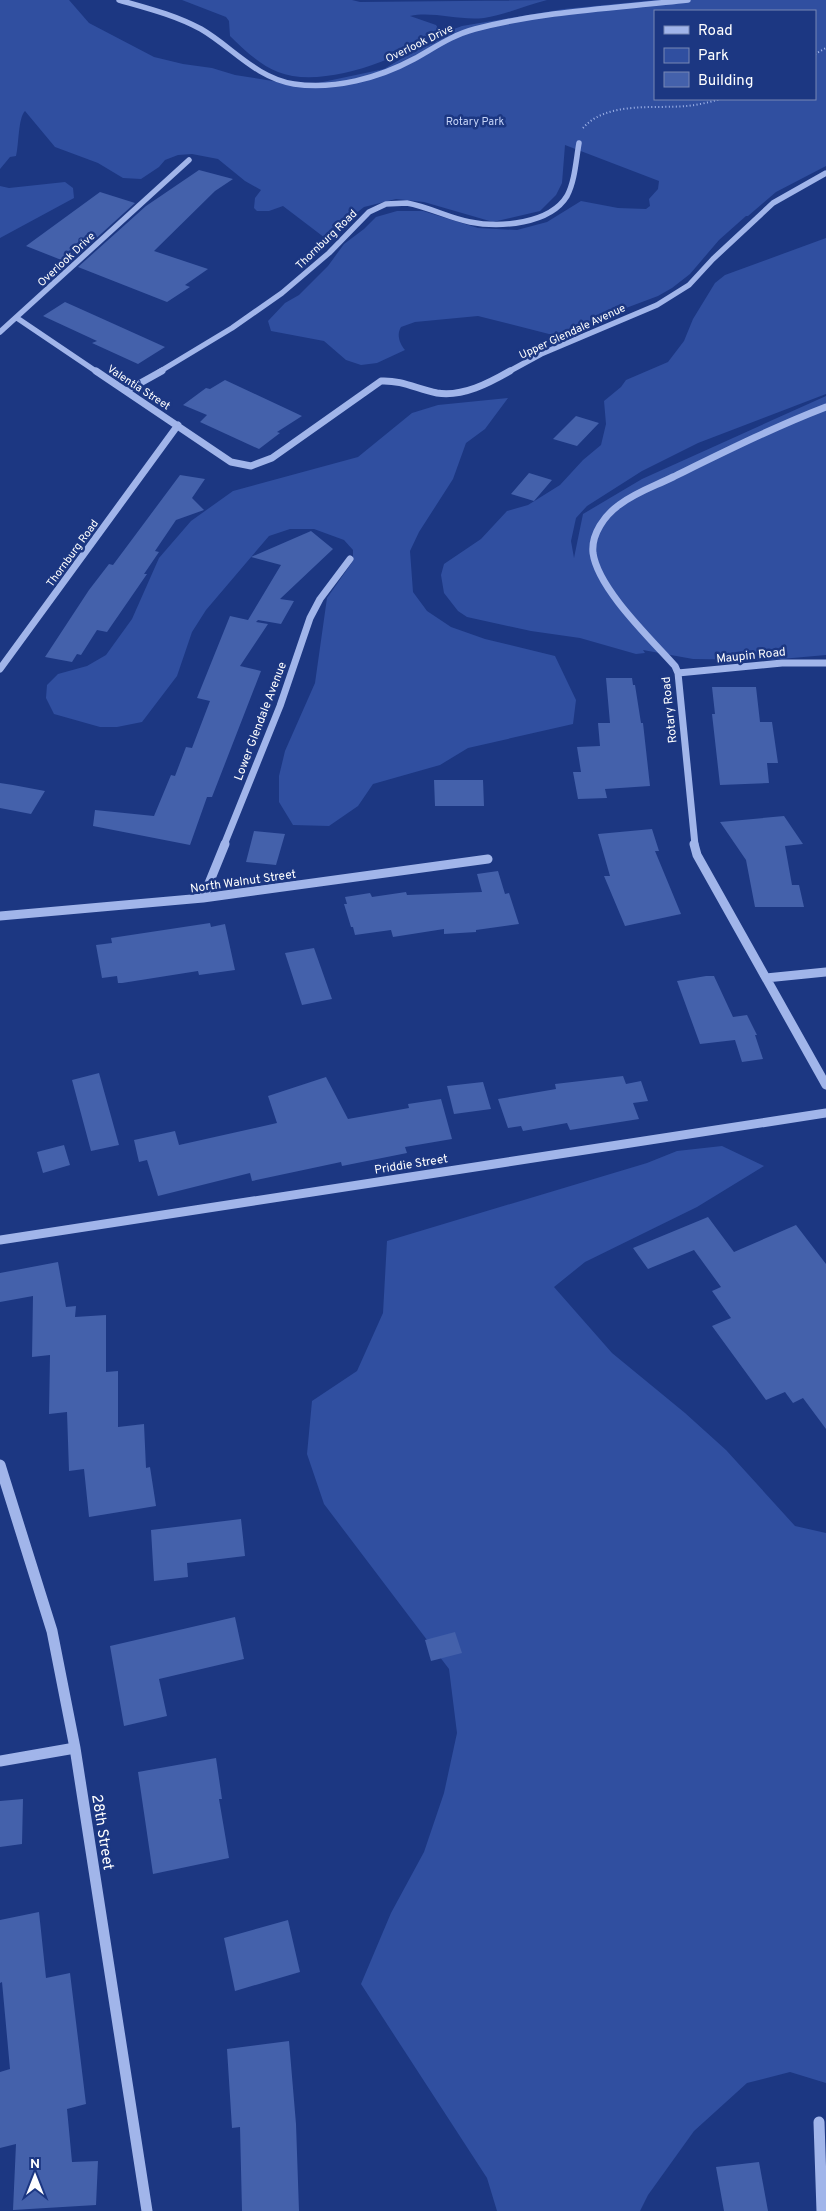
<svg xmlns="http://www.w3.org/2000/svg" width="826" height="2211" viewBox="0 0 826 2211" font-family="Overpass,sans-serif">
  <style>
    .green { fill: #304fa0; fill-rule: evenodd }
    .building { fill: #4461ab }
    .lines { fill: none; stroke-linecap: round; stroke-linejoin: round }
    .path { stroke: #a1b5ea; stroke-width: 2; stroke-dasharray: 1 2.5; stroke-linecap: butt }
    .minor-far3 { stroke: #a1b5ea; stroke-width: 5.5 }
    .minor-far2 { stroke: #a1b5ea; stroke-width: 7 }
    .minor-far1 { stroke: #a1b5ea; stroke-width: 9 }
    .minor { stroke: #a1b5ea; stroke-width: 11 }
    .labels { text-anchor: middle; stroke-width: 5; stroke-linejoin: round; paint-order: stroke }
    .far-street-label { font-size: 11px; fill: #fff; stroke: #1c3782 }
    .far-park-label { font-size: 11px; fill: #c6d4f7; stroke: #1c3782 }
    .street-label { font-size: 12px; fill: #fff; stroke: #1c3782 }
    .near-street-label { font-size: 15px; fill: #fff; stroke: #1c3782 }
  </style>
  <rect width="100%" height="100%" fill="#1c3782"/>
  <path class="green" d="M0 0H69L89 23 154 57 183 64 212 68 235 75 304 86 384 69 446 32 462 26 564 9 656 0H826V166L776 192 748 216H746L719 240 690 274 672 288 658 296 618 311 589 326 563 335 549 334 478 316 415 322 401 327C396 335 400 344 405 350L377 363 361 365 346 360 324 341 271 331 268 321 285 303 299 295 328 266 344 244 364 229 376 217 397 211H423L478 228 517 230 547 222 581 201 618 208 646 209 650 206 649 199 658 189 659 181 565 145 562 183 556 195 540 211 493 222 424 202 396 199 364 207 345 222 329 241 283 206 269 211H257L254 208 255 198 261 190 245 181 218 159 192 154 178 155 165 160 159 167 141 179 123 178 98 163 55 147 25 111C18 118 19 145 16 156L10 157 0 169ZM655 11H815V99H655Z
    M182 0H352L360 2 547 0C526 5 505 15 484 18 459 21 433 11 410 16L436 25 439 30C405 58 322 90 278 72 260 65 243 49 230 36L229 21 226 17Z
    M65 182 73 188 74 198 0 238V186L9 188Z
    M826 238V394L698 443 642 471 587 506 576 518 571 541 574 558 583 514 642 479 826 396V655L770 660 693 659 643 650 645 653 636 654 580 638 531 631 467 617 458 611 444 593 441 575 444 564 481 539 507 511 528 505 560 485 583 460 601 445 606 424 604 401 621 387 626 380 668 362 684 341 693 319 715 283 725 275Z
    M508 398 485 429 466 443 453 479 419 532 410 551 413 592 427 611 451 627 485 639 555 656 576 700 573 724 468 748 440 765 373 784 358 806 329 826 293 825 279 802V776L285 751 315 683 327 598 353 561V550L344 540 314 529H290L269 536 206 610 192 632 177 676 142 722 117 727H100L54 714 46 698 47 685 58 674 87 666 106 655 132 619 159 558 191 521 233 491 358 457 412 413 438 405Z
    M722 1146 764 1166 697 1207 585 1262 554 1287 612 1353 685 1413 726 1450 795 1526 826 1533V2083L790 2072 747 2083 694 2131 648 2195 640 2211H497L487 2178 361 1984 391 1913 424 1852 444 1793 457 1733 449 1669 324 1504 307 1454 312 1401 357 1371 383 1313 387 1241 647 1163 677 1151Z"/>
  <path class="building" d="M199 170 233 179 215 191 154 251 208 269 185 285 190 287 167 302 78 267 146 206Z
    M100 192 135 203 69 263 26 246Z
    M65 302 94 315 165 347 138 364 92 343 97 341 43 316Z
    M225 380 302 416 277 432 280 433 259 449 200 422 207 415 183 405 206 388 210 389Z
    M576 416 599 423 577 446 553 439Z
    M529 473 552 480 534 501 511 494Z
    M180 475 205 479 192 498 204 510 176 520 155 551 159 552 144 574H147L107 632 97 630 81 655 77 654 72 662 45 657 89 590 109 564 113 565Z
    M311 531 333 549 280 599 294 601 281 624 258 620 256 622 268 624 240 666 261 671 212 797H207L190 845 93 826 95 810 154 816 171 775 175 776 186 747 192 748 210 701 197 698 230 616 248 620 281 565 251 557Z
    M606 678H632L633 685H635L641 723H643L650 786 605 789 607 798 578 799 573 772H581L577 747 600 746 598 723H610Z
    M712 687H756L760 722H772L778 763H767L769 783 720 785 712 714H715Z
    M434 780H483L484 806H435Z
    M0 783 13 785 45 791 31 814 0 808Z
    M784 816 803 844 785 846 792 885H799L804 907H755L746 860 720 822Z
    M652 829 659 851H655L681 914 625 926 604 876H610L598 834Z
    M254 831 285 834 276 865 246 862Z
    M498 871 505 894 509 893 519 924 476 930V932L444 934V929L393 937 391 930 355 935 353 927H351L344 904H347L345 897 370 893 372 897 406 892 407 895 482 892 477 874Z
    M210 923 211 927 225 924 235 970 199 975 198 971 122 983H118L117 976 102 978 96 945 112 943 111 938Z
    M314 948 332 999 302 1005 285 953Z
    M706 976H714L733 1017 747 1015 757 1035H755L763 1059 742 1062 735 1040 700 1044 677 981Z
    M99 1073 119 1145 91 1151 72 1080Z
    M623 1076 626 1084 641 1081 648 1101 633 1103 639 1119 570 1130 567 1123 523 1131 521 1126 508 1128 498 1099 556 1089 555 1084Z
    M326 1077 348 1119 409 1108 408 1104 441 1099 452 1139 405 1147 407 1153 342 1166 341 1162 252 1181 250 1173 158 1196 147 1160 139 1162 134 1140 175 1131 179 1145 277 1123 268 1096Z
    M483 1082 491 1109 454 1114 447 1086Z
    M64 1145 70 1165 43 1173 37 1152Z
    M708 1217 734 1252 796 1225 826 1264V1429L803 1398 793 1403 785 1392 766 1400 712 1326 731 1318 712 1291 721 1287 694 1250 648 1269 633 1248Z
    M58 1262 66 1307 76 1306 75 1317 106 1315V1372L118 1371V1427L144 1424 146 1468 150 1467 156 1506 89 1517 84 1469 69 1471 67 1412 49 1414 50 1355 32 1357 33 1296 0 1302V1273Z
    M241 1519 245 1556 187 1563 188 1577 154 1581 151 1530Z
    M235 1617 244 1659 159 1679 167 1716 124 1726 110 1646Z
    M455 1632 462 1653 431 1661 425 1640Z
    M216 1758 222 1799H219L229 1858 153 1874 138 1772Z
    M23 1799 22 1844 0 1847V1801Z
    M39 1912 46 1978 70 1973 86 2104 67 2109 72 2162 98 2161 96 2205 13 2210 16 2144 0 2148V2072L10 2069 2 1982 0 1983V1920Z
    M288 1920 300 1972 235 1991 224 1938Z
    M289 2041 296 2124 299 2211H242L240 2127 232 2128 227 2049Z
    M759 2162 768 2211H724L716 2167Z"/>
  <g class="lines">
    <path class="path" d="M815 54 826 48
      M583 128C607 101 654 109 687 106 698 105 710 102 721 99"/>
    <path class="minor-far3" d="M119 0C147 8 175 15 201 29 232 47 256 78 294 84 334 90 379 78 414 59 434 48 452 35 475 29 544 11 617 8 688 0
      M17 318 97 372
      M0 332 189 160
      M159 372 232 328 282 293 329 253 369 212 386 204 407 203C429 207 449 218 470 222 500 228 550 224 567 196 575 181 576 160 579 143
      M508 372 541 354 657 305 689 285 713 259 773 203 826 173"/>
    <path class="minor-far2" d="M96 371 231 462 251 466 272 458 381 381C402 380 417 389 437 393 463 397 489 383 510 371
      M126 391 162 371
      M0 669 178 425
      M678 673 782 663H826
      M224 845 280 706 310 618 320 599 350 559
      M695 845 678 673 675 666C651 639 598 589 593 553 591 534 605 515 619 505 636 492 655 486 673 477 724 452 774 427 826 407"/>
    <path class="minor-far1" d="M694 844 697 855 826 1085
      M203 898 225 844
      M0 916 203 898 488 859
      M766 978 826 972
      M0 1240 826 1113"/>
    <path class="minor" d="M0 1465 52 1631 75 1748 147 2211
      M0 1761 75 1748
      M819 2122 822 2211"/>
  </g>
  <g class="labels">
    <g class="far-street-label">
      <text transform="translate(419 43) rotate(-26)" y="4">Overlook Drive</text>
      <text transform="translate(326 239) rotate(-44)" y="4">Thornburg Road</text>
      <text transform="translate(66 259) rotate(-43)" y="4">Overlook Drive</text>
      <text transform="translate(572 331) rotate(-25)" y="4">Upper Glendale Avenue</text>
      <text transform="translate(139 387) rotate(33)" y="4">Valentia Street</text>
      <text transform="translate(72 553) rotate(-54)" y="4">Thornburg Road</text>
    </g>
    <g class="far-park-label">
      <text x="475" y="125">Rotary Park</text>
    </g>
    <g class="street-label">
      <text transform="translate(751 655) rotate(-6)" y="4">Maupin Road</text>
      <text transform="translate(669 710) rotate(-96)" y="4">Rotary Road</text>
      <text transform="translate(260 721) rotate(-69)" y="4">Lower Glendale Avenue</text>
      <text transform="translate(243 881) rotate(-8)" y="4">North Walnut Street</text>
      <text transform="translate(411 1164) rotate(-9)" y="4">Priddie Street</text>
    </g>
    <g class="near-street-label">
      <text transform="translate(103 1832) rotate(81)" y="5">28th Street</text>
    </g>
  </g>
  <rect x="654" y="10" width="162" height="90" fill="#1c3782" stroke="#7787b4"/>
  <rect x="664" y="26" width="25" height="8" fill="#a1b5ea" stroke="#7787b4"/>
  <text x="698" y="35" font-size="15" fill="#ffffff">Road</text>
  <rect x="664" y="48" width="25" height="15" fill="#304fa0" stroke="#7787b4"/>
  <text x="698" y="60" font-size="15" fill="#ffffff">Park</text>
  <rect x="664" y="72" width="25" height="15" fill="#4461ab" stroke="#7787b4"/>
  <text x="698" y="85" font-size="15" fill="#ffffff">Building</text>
  <g transform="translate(35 2176)" stroke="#1c3782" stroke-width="4" paint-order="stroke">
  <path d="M0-4L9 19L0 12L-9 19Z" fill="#ffffff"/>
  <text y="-8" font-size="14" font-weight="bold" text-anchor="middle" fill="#ffffff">N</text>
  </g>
</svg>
